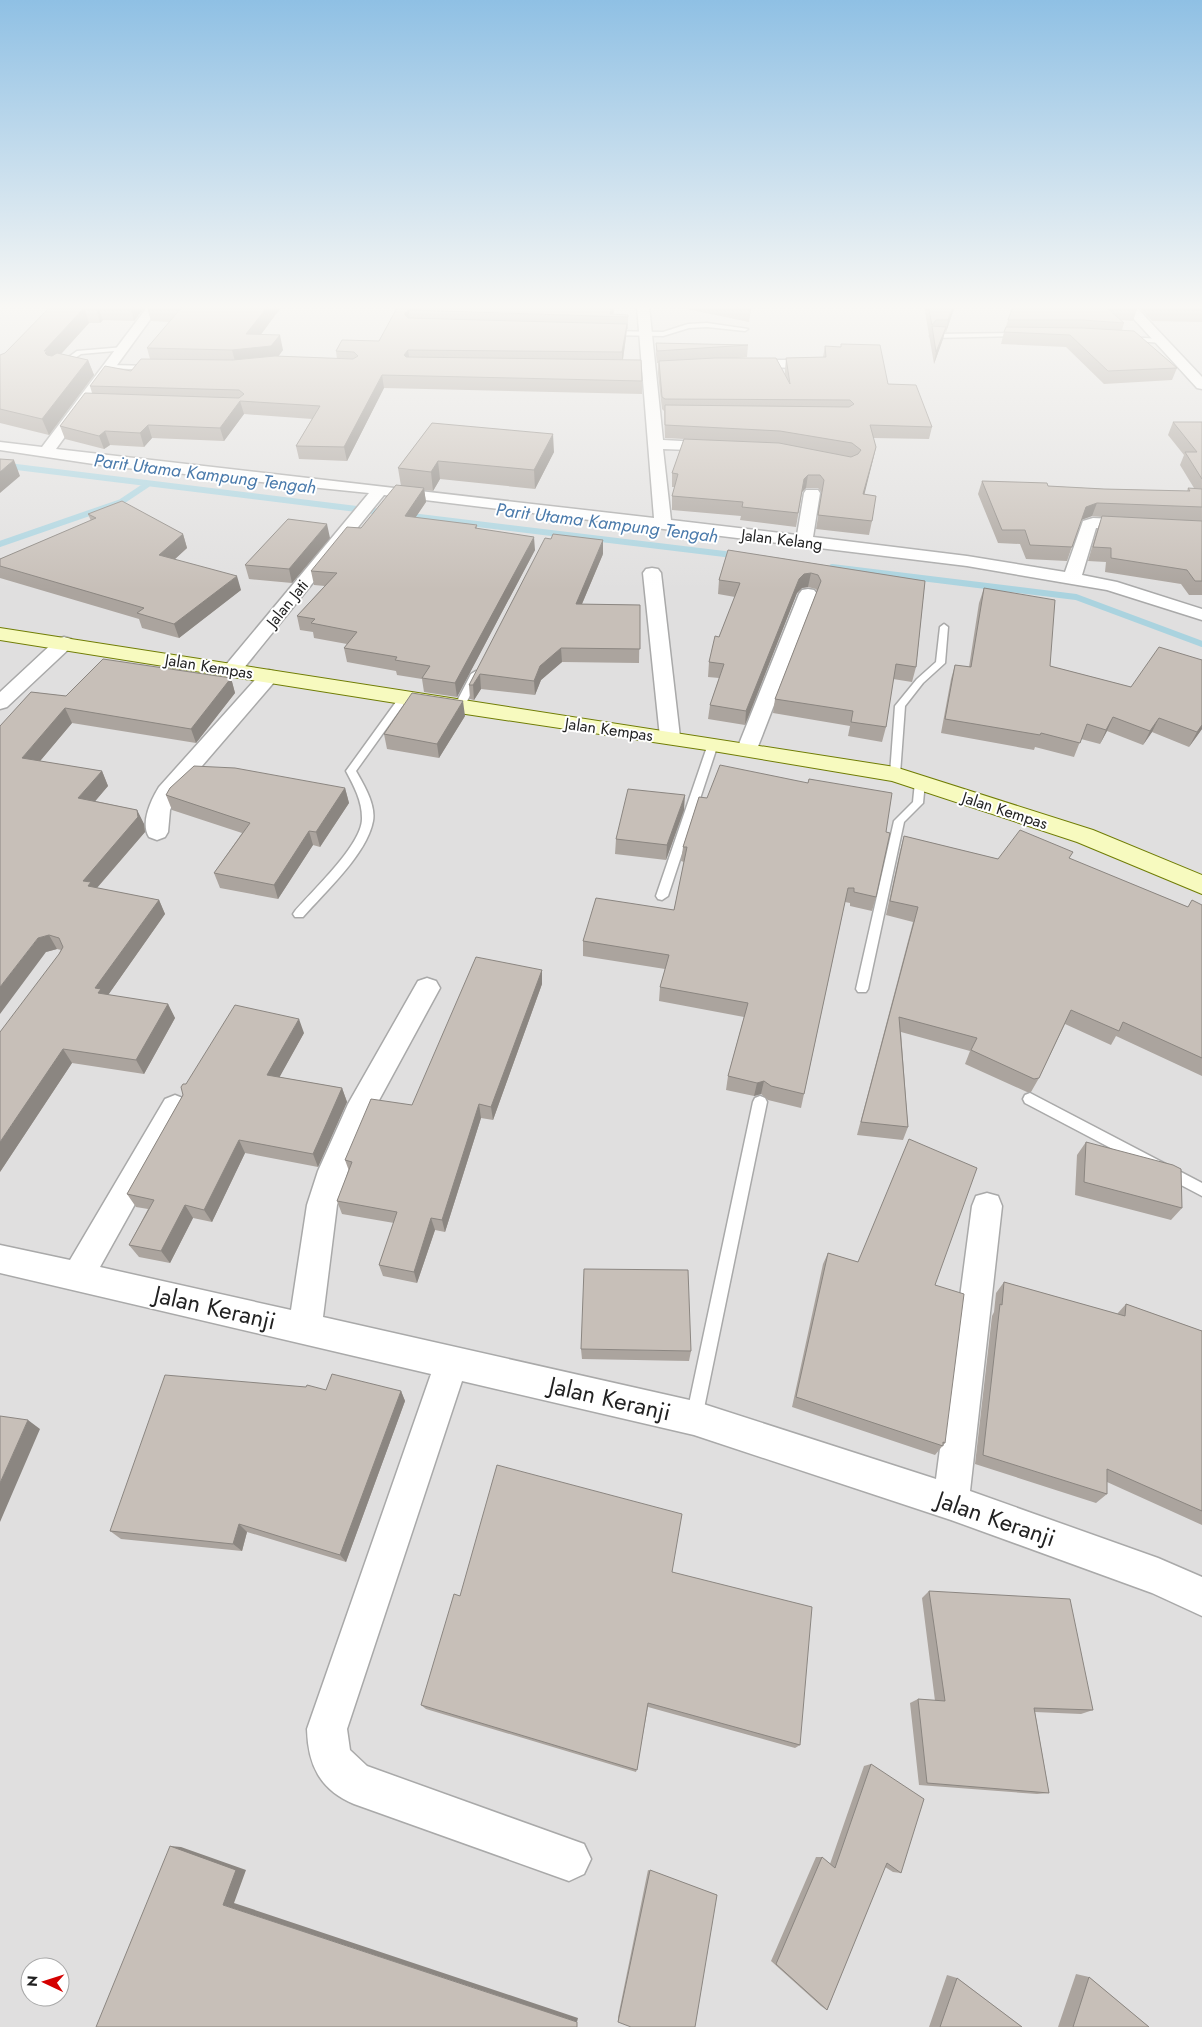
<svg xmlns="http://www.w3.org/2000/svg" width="1202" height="2027" viewBox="0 0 1202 2027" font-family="Jost,sans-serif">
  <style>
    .residential { fill: #e0dfdf; fill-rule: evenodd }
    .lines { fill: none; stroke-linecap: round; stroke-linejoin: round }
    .stream { stroke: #aad3df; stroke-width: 6 }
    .lane-casing { stroke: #a9a9a9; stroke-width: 3 }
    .street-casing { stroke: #a9a9a9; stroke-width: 3 }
    .secondary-casing { stroke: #707d05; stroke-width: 2 }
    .lane { fill: #fff; fill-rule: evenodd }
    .street { fill: #fff; fill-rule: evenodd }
    .secondary { fill: #f7fabf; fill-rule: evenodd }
    .wall { fill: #aba49e }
    .shaded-wall { fill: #8b8681 }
    .building { fill: #c7bfb8; stroke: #8b8681 }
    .labels { text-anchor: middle; stroke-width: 4; stroke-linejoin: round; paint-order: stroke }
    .far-street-label { font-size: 16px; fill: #222; stroke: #fff }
    .far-water-label { font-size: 18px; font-style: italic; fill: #4a7aab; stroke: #fff }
    .near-street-label { font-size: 24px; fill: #222; stroke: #fff }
  </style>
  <rect width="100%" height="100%" fill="#f2efe9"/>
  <path class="residential" d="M0 306H1202V2027H0ZM30 1967H60V1997H30Z"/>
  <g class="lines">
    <path class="stream" d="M0 465 389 513
      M403 515 741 556
      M0 544 121 502 148 484
      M832 567 1076 597 1202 644"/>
    <g class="lane-casing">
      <path id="lane" d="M707 323 748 329 745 331 707 327 689 328 663 336 610 335 607 333 610 331 663 332 688 324Z
        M1021 333 1023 336 933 338 930 336 933 334Z
        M1128 337 1161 339 1164 341 1161 343 1126 340Z
        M124 347 126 350 81 354 60 368 55 367 77 351Z
        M111 365 151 366 154 368 151 370 109 368 108 367Z
        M944 624 948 627 945 663 923 683 905 706 900 774 895 777 891 776 890 774 895 706 917 679 936 662 940 627Z
        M476 671 481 674 464 707 462 709H456L454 707 471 674Z
        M404 694 409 697 356 771C364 785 376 805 373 821 367 854 325 892 303 917H295L293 914 295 911C312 891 363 844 362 818 362 801 354 786 346 771L401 695Z
        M713 741 718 744 668 896 662 900 658 899 656 896 708 744Z
        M920 779 925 782 923 803 904 822 868 989 866 992H858L856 989 894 821 913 802 915 782Z
        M1030 1093 1202 1183V1196L1025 1103 1023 1099 1025 1095Z
        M760 1096 765 1098 767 1102 702 1418 700 1424 694 1426 688 1424 686 1418 753 1102 755 1098Z"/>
    </g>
    <g class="street-casing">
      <path id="street" d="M148 306H160L56 449 654 518 637 306H649L663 440 717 443 722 444 724 447 722 450 717 451 663 449 671 520 797 535 804 493 806 490H818L820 493 813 537 967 556 1065 572 1083 521 1093 518 1202 523V533L1096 528 1082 575 1117 582 1202 609V620L1107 590 967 566 384 495 239 674 232 676 225 674 222 670 225 666 369 493 107 466 0 450V442L42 447Z
        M1122 306H1135L1202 377V389L1197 388Z
        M743 360H813L820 364 813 368 738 367 736 364Z
        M652 568 658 569 661 573 680 737 677 741 670 743 663 741 660 737 643 573 646 569Z
        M808 589 814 590 817 594 757 749 754 754 747 755 740 754 737 749 799 594 802 590Z
        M64 637 71 639 73 643 71 647 7 707 0 709V692L57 639Z
        M269 670 276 672 279 676 276 680 177 795 170 810 168 832 165 837 157 840 149 837C140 823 151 800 159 787L262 672Z
        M427 978 436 981 440 988 371 1115 348 1171 337 1205 323 1317 694 1401 936 1479 972 1206 976 1196 987 1193 998 1196 1002 1206 970 1491 1158 1558 1202 1577V1616L1152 1593 951 1520 694 1435 462 1381 347 1729 350 1750 367 1766 584 1844 591 1859 584 1874 569 1881 354 1804C320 1790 308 1765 307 1729L431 1374 0 1273V1245L70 1260 165 1099 175 1095 185 1099 189 1107 100 1267 291 1310 307 1205 318 1171 348 1104 418 981Z"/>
    </g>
    <g class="secondary-casing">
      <path id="secondary" d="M0 628 895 767 1093 830 1202 875V894L1077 842 892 781 713 751 459 713 0 640Z"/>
    </g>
    <use href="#lane" class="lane"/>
    <use href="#street" class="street"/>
    <use href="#secondary" class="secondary"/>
  </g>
  <path class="wall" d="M51 306H146L134 321 103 320 100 323H89L61 354 88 360 94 375 49 435 0 423V355L5 353Z
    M282 306 261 334 283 350 278 356 337 359 336 351 379 341 398 306H615L613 314 628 315V329H627L626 337 623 360 642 381V394L384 388 347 461 299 459 296 446 312 419 244 414 224 441 152 438 144 447 110 445 104 449 65 439 60 426 92 393 90 386 131 371 150 359 147 348 170 322 151 321 147 307Z
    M672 306H748L751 310 749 322Z
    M924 306H955L946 332H945L943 339 934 364Z
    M1013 306 1137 309 1133 321 1121 320 1124 323 1122 330 1177 368 1172 380 1104 384 1066 347 1001 344 1004 332Z
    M1137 306H1202V322L1152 321Z
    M656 343 748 345 747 357 737 358 785 375V370L786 358 823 357 825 346 888 384 932 427 929 439 873 438 876 447 864 494 872 521 869 535 816 529 822 493 818 488H806L802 492 796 527 740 520 741 516 672 510V496L675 487H672V473L684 439 665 438 664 411 662 409 658 374V363H657L656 355Z
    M1173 422H1202V595H1189L1181 584 1105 572 1106 562 1088 561 1097 530 1102 517 1092 516 1081 520 1067 561 1026 559 1020 544 998 543 978 494 982 481 1048 486 1104 489 1187 491 1188 488H1194L1180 465 1184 455 1168 435Z
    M432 423 554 452 535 489 440 479 433 491 424 490 426 502 415 518 477 525V529L535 550 457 697 424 692 422 679 397 675 396 671 347 662 344 648 347 644 314 638 313 632 300 630 297 616 325 586 314 585 311 571 361 528 401 486 398 468Z
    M88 514 183 534 187 548 175 559 241 590 179 638 142 628 139 619 0 578V559L91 521Z
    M330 538 292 583 249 579 245 565Z
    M728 550 925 581 916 667 912 682 893 679 886 727 882 742 848 736 850 726 773 713 775 699 817 591 816 589 808 587 802 588 797 593 745 725 708 719 710 705 719 678 708 677 709 662 735 597 718 594 719 580Z
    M603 554 582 604 640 605 639 663 562 662 541 680 535 695 481 689 474 700 470 699 469 685Z
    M984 588 1050 666 1131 687 1202 660V729L1189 747 1152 732 1143 745 1107 731 1100 744 1081 739 1074 757 1035 747 1034 750 941 733 951 679 955 665 969 667 979 603Z
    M231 678 235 693 196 743 72 723 40 761 102 771 108 786 95 801 137 810 144 824 145 832 97 888 159 900 165 914 108 995 168 1004 175 1018 144 1074 72 1063 0 1172 59 954 61 950 57 949 46 952 31 692 66 696Z
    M465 716 439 758 387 749 384 734Z
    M345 788 349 803 320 847 313 845 278 899 220 888 214 873 242 833 172 810 166 795Z
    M699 797 876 897 872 911 850 906V903L845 902 804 1094 801 1108 768 1100 761 1094 754 1096 726 1090 728 1076 744 1017 659 1001 660 987 665 969 583 956V941L674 910 684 862 681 861 683 847Z
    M684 810 666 860 615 854 616 839Z
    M904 836 998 859H1070L1188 907 1202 905V1076L1116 1036 1111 1045 1065 1024 1039 1078 1031 1092H1027L965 1064 970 1051 901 1032 908 1127 903 1140 857 1135 913 922 886 915 900 851Z
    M542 970V984L493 1120 481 1118 445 1232 435 1230 417 1283 383 1276 379 1265 394 1223 342 1214 337 1201 349 1171 345 1160 412 1105Z
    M304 1033 279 1077 342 1088 347 1102 318 1167 245 1153 212 1222 193 1218 170 1263 139 1257 129 1245 148 1209 136 1207 127 1194 183 1095 186 1084Z
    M1086 1142 1182 1208 1171 1220 1075 1195 1077 1155Z
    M828 1253 935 1285 945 1443 935 1455 792 1407 823 1264Z
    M1004 1282 1117 1314 1126 1304 1202 1331V1525L1107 1482V1494L1096 1503 975 1464 992 1316 994 1312 996 1293Z
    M581 1349 691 1351 689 1361 582 1359Z
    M326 1390 401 1391 405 1401 346 1562 247 1532 242 1551 121 1539 110 1531Z
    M672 1572 800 1745 795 1748 648 1707 636 1772 426 1709 421 1705 460 1596Z
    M929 1591 1093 1710 1081 1714 1035 1712 1049 1793 1037 1794 919 1785 910 1703 918 1699 935 1701 922 1598Z
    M871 1764 901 1873 893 1872 885 1867 827 2010 821 2006 771 1961 816 1857H822L830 1864 864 1766Z
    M648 1870 717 1895 618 2022V2017Z
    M1076 1974 1089 1977 1149 2027H1058Z
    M947 1975 957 1978 1022 2027H929Z"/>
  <path class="shaded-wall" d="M98 306 103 320 100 323 96 308Z
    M130 306H146L134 321Z
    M268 306H282L251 348 280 335 283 350 275 361 236 365 232 350Z
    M612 306H615L613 316 610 314Z
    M953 306H955L946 332 948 320Z
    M84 308 89 323 52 364 44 351Z
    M409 310 410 322 404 314Z
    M627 324 626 337 622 365V352Z
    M946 327 943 339 934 364 936 352Z
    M408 350 410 363 404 355Z
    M88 360 94 375 49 435 42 419Z
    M382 375 384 388 347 461 344 447Z
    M240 401 244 414 224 441 220 428Z
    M148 425 152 438 144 447 140 433Z
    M105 431 110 445 104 449 99 436Z
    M553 434 554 452 535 489 534 470Z
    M876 447 873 460 861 508 863 494Z
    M14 460 20 476 0 493V472Z
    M438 461 440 479 433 491 431 472Z
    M808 475 806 488 802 492 796 527 804 479Z
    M424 488 426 502 407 530 405 516Z
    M1097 503 1092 516 1081 520 1086 507Z
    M327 524 330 538 292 583 289 569Z
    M183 534 187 548 164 569 159 555Z
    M534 537 535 550 457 697 455 683Z
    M603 540V554L576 618V604Z
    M811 573 808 587 802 588 797 593 745 725 746 711 799 579 804 574Z
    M237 576 241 590 179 638 174 624Z
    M561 648 562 662 541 680 535 695 534 681 540 666Z
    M480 674 481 689 474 700 473 685Z
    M231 678 235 693 196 743 191 729Z
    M463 701 465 716 439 758 437 744Z
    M65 708 72 723 30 773 22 758Z
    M1113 717 1107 731 1100 744 1106 730Z
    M1159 718 1152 732 1143 745 1150 731Z
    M1202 725V729L1189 747 1197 732Z
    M102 771 108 786 86 812 78 798Z
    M345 788 349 803 320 847 316 832Z
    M685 795 684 810 666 860 667 845Z
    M137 810 144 824 145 832 95 890 99 897 83 881Z
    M309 831 313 845 278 899 274 885Z
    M159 900 165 914 106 998 107 1007 95 988Z
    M49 935 57 949 46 952 0 1014V987L38 938Z
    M542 970V984L493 1120 491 1107Z
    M168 1004 175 1018 144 1074 136 1060Z
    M299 1019 304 1033 273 1089 267 1075Z
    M63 1049 72 1063 0 1172V1142Z
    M764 1081 761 1094 754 1096 757 1083Z
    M342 1088 347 1102 318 1167 313 1154Z
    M479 1104 481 1118 445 1232 442 1220Z
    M239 1140 245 1153 212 1222 204 1210Z
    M185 1205 193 1218 170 1263 161 1251Z
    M431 1218 435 1230 417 1283 414 1272Z
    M401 1391 405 1401 346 1562 340 1555Z
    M28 1420 40 1429 0 1522V1483Z
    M239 1524 247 1532 242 1551 233 1544Z
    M170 1846 181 1847 246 1870 234 1903 578 2018 577 2022 223 1905Z"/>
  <path class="building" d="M51 306H98L96 308H84L44 351H47L45 353 47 355 52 356 57 353 88 360 42 419 0 409V355L5 353Z
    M147 306H268L246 334 280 335 271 346 232 350 147 348 182 307Z
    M398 306H612L610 314 628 315V317L409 310 404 314 408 318 627 324 622 352 408 350 404 355 406 357 641 360 642 381 382 375 344 447 296 446 320 406 240 401 220 428 148 425 140 433 105 431 99 436 60 426 85 393 239 398 244 394 239 390 90 386 105 366 131 371 141 359 233 360 275 356 353 359 358 356 354 352 336 351 342 340 379 341Z
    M729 306H748L751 310Z
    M928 306H953L948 320H936L932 325Z
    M1013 306H1134L1137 309 1107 308 1124 323 1083 320H1008Z
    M1153 306H1202V310L1156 309Z
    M932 326 946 327 936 352Z
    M1006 327 1083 328 1134 331 1177 368 1108 371 1070 335 1004 332Z
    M656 343 748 345 657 351Z
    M841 344 880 345 888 384 916 385 932 427 870 425 876 447 863 494 876 496 872 521 818 515 824 480 820 475H808L804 479 798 513 742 507 743 502 672 496 678 474 672 473 684 439 779 443 851 457 858 454 861 450 852 443 780 431 665 425V405L849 407 854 404 850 400 665 399 662 397 659 361 715 358H776L790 384 786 358 826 357 825 346 841 347Z
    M1173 422H1202V479L1185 452H1197Z
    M432 423 553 434 534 470 438 461 431 472 398 468Z
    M0 459 14 460 0 472Z
    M982 481 1047 483 1048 486 1104 489 1190 491 1188 488 1202 489V507L1097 503 1086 507 1072 547 1030 545 1025 530H1002Z
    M396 485 424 488 405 516 477 525 475 528 534 537 455 683 422 678 430 666 395 660 397 657 344 648 357 632 311 623 315 619 297 616 337 573 311 571 347 527 361 528Z
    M122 501 183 534 159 555 237 576 174 624 137 613 144 608 0 566V559L96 518 88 514Z
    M1102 516 1202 521V581H1195L1187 570 1111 558V548L1093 547Z
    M288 519 327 524 289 569 245 565Z
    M553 534 603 540 576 604 640 605V649L561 648 540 666 534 681 480 674 473 685H469L545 538 551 539Z
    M728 550 925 581 916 667 896 664 886 727 851 722 853 711 775 699 821 581 818 575 811 573 804 574 799 579 746 711 710 705 724 664 709 662 715 636 719 637 740 583 719 580Z
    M984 588 1055 600 1050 666 1131 687 1159 647 1202 660V725L1197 732 1159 718 1150 731 1113 717 1106 730 1087 724 1080 743 1041 733 1040 735 945 719 955 665 971 667Z
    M103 659 231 678 191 729 65 708 22 758 102 771 78 798 137 810 138 817 83 881 91 882 88 886 159 900 95 988 101 989 98 993 168 1004 136 1060 63 1049 0 1142V1032L59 954 63 947 59 938 49 935 38 938 0 987V726L31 692 66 696Z
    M412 693 463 701 437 744 384 734Z
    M720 765 808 783 809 779 892 793 886 832 890 833 876 897 854 892V888H848L804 1094 771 1086 764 1081 757 1083 728 1076 748 1003 660 987 669 955 583 941 596 898 674 910 687 847H683L699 797 707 798Z
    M194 766 235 768 345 788 316 832 309 831 274 885 214 873 250 823 166 795 170 788Z
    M628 789 685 795 667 845 616 839Z
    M1020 830 1073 852 1069 858 1188 907 1192 900 1202 905V1058L1123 1022 1119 1031 1071 1010 1039 1078 1034 1079 971 1050 977 1038 899 1017 908 1127 861 1122 918 907 890 901 904 836 998 859Z
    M476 957 542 970 491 1107 479 1104 442 1220 431 1218 414 1272 379 1265 397 1212 337 1201 352 1162 345 1160 371 1099 412 1105Z
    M235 1005 299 1019 267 1075 342 1088 313 1154 239 1140 204 1210 185 1205 161 1251 129 1245 154 1200 127 1194 183 1095 181 1087 183 1084H186Z
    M909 1139 977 1168 935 1285 964 1294 945 1443 943 1442V1446L796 1397 828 1253 858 1262Z
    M1086 1142 1173 1165 1181 1169 1182 1208 1084 1182Z
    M584 1269 688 1270 691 1351 581 1349Z
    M1004 1282 1125 1316 1126 1304 1202 1331V1511L1107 1469V1494L983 1455 1000 1304 1002 1305Z
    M332 1374 401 1391 340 1555 239 1524 233 1544 110 1531 165 1375 306 1387 307 1385 326 1390Z
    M0 1416 28 1420 0 1483Z
    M497 1465 682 1514 672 1572 812 1607 800 1745 648 1703 637 1770 421 1705 454 1594 460 1596Z
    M929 1591 1070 1599 1093 1710 1034 1708 1049 1793 927 1783 918 1699 945 1701Z
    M871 1764 924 1799 901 1873 887 1863 827 2010 776 1964 822 1857 835 1868Z
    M170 1846 236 1870 223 1905 577 2022V2027H96Z
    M650 1870 717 1895 695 2027H631L618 2022Z
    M1089 1977 1149 2027H1073Z
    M957 1978 1022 2027H940Z"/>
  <linearGradient id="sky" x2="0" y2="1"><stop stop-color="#8fc0e4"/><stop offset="0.52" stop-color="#f9f8f5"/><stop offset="1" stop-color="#f9f8f5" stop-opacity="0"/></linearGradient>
  <rect width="1202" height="590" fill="url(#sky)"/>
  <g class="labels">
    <g class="far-street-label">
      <text transform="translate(782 539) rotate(7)" y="6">Jalan Kelang</text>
      <text transform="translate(287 603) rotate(-51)" y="6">Jalan Jati</text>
      <text transform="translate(209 666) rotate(9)" y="6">Jalan Kempas</text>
      <text transform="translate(609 729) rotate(8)" y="6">Jalan Kempas</text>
      <text transform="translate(1005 810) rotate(18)" y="6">Jalan Kempas</text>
    </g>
    <g class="far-water-label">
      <text transform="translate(205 474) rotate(7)" y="6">Parit Utama Kampung Tengah</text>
      <text transform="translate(607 523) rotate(7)" y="6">Parit Utama Kampung Tengah</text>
    </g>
    <g class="near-street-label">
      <text transform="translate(215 1308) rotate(13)" y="8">Jalan Keranji</text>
      <text transform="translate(610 1399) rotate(13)" y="8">Jalan Keranji</text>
      <text transform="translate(996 1519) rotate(19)" y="8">Jalan Keranji</text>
    </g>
  </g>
  <g transform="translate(45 1982) rotate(274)"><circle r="24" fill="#ffffff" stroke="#a7a7a7"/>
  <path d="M0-4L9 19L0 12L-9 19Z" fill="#d40000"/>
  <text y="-8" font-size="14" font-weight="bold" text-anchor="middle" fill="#222222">N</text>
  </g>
</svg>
